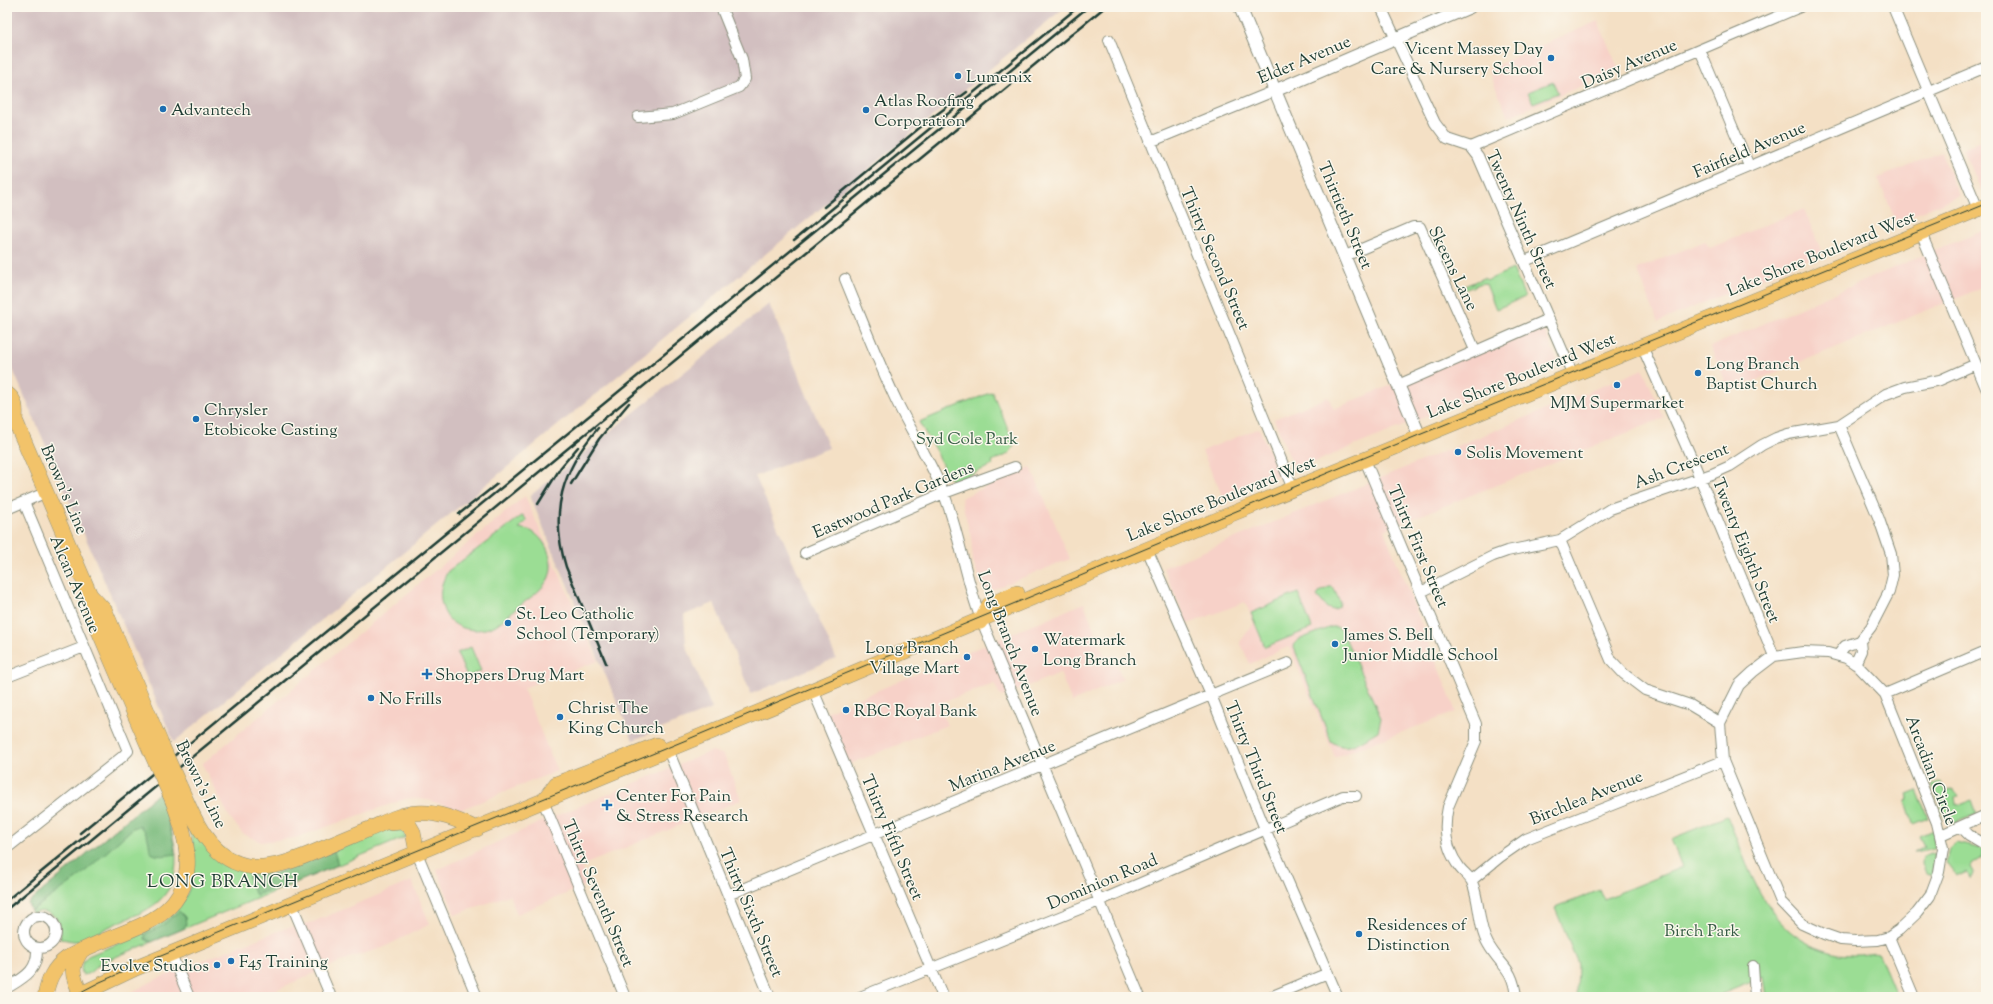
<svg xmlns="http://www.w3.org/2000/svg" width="1993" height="1004" viewBox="0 0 1993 1004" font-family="'Sorts Mill Goudy',serif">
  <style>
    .built { fill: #f7d1c8 }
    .industrial { fill: #d2bfc0 }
    .green { fill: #9bdd94; stroke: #5d8d64 }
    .forest { fill: #7cbc7e; stroke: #4e7c59 }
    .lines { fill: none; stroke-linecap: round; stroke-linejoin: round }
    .minor-casing { stroke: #8a8e7c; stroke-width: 12 }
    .tertiary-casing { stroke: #8a8e7c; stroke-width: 14 }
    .primary-casing { stroke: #8a8e7c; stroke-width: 16 }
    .minor { stroke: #fff; stroke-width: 10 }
    .tertiary { stroke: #fff; stroke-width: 12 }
    .primary { stroke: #f2c36a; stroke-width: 15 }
    .tram { stroke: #1f3d34; stroke-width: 1 }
    .rail { stroke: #1f3d34; stroke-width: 2.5 }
    .primary-bridge-casing { stroke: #8a8e7c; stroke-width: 16; stroke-linecap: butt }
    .primary-bridge { stroke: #f2c36a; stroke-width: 15 }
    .poi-dot { fill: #1f6fb2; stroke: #fbf7ec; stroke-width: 1.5 }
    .labels { text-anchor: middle; stroke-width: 3; stroke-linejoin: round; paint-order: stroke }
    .poi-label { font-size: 17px; fill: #1f3d34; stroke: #fbf7ec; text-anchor: start }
    .street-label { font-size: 17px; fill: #1f3d34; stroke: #fbf7ec }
    .park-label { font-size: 17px; fill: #385d47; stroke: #fbf7ec }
    .neighbourhood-label { font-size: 18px; letter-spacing: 1px; fill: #1f3d34; stroke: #fbf7ec }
  </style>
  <rect width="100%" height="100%" fill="#fbf7ec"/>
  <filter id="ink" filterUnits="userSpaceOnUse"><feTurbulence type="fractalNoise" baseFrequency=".025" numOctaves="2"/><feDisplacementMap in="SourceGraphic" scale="8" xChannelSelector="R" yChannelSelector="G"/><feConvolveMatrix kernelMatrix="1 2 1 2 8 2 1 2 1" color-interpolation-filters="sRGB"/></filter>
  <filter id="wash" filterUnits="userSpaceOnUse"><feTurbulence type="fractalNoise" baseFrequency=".012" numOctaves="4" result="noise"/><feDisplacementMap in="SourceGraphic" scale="16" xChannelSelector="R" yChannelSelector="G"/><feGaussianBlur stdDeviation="0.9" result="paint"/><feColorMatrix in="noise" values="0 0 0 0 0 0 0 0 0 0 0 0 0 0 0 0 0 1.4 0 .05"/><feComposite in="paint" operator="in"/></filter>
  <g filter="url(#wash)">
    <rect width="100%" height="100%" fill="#f4e0c5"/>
    <path class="built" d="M1598 21 1619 70 1508 117 1488 69Z
      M1986 139V188L1981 190 1963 149Z
      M1941 152 1959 196 1896 222 1878 178Z
      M1804 209 1822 253 1658 322 1637 269 1705 241 1710 248Z
      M1986 230V286L1730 391 1710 347 1942 247Z
      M1540 319 1558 363 1295 470 1274 419 1328 397 1334 409 1461 356Z
      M1643 369 1664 418 1384 530 1456 712 1335 757 1289 646 1250 664 1240 642 1254 623 1245 602 1188 624 1163 568Z
      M1259 428 1279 476 1223 497 1202 451Z
      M1031 467 1070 559 991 590 983 589 973 561 971 538 961 498Z
      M525 496 598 661 523 688 557 771 460 810 428 800 408 798 295 838 261 842 243 834 229 816 202 764Z
      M1084 603 1105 658 1112 655 1123 679 1072 702 1060 673 1001 697 994 683 938 704 947 725 845 766 824 713Z
      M712 751 724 755 741 800 581 866 587 885 517 914 509 895 455 915 437 870 539 823Z
      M412 881 430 924 382 948 352 957 271 992 272 997H122L159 978 283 929 313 922Z"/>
    <path class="industrial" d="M7 7H1065L174 742 7 356Z
      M769 304 829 448 755 476 836 658 751 694 714 603 684 615 686 645 712 709 633 740 530 496Z"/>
    <path class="green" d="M1553 82 1558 93 1533 103 1528 92Z
      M1513 269 1525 297 1496 309 1486 284 1482 283 1459 292 1458 289 1483 278 1488 280Z
      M992 392 1014 443C1013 455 1002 457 992 461L993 465 957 480H951L946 474 937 453 919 422Z
      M523 515 527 521 519 528C523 529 527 529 531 531 547 539 557 565 547 581 540 592 528 599 518 607 510 613 502 622 494 626 477 634 452 630 444 611 438 596 440 585 448 571Z
      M1329 587H1333L1340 602 1339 607 1333 610 1327 608 1317 596 1320 592Z
      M1298 593 1312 628 1265 647 1251 613Z
      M1331 627H1337L1342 631 1381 718 1378 731C1362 740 1347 754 1331 741L1293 645 1298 640Z
      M471 647 481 671 467 677 457 653Z
      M1942 781 1945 790 1953 789 1958 796 1955 797 1956 804 1959 805 1972 800 1977 814 1952 824 1944 817 1932 785Z
      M1917 790 1928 818 1913 824 1906 801 1909 800 1907 794Z
      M159 793C172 828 190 873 158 902 146 912 131 917 117 923 106 928 89 938 78 941 73 942 65 939 60 939 64 920 51 907 32 913L28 903Z
      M1727 816C1751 872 1766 937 1834 953 1841 955 1851 955 1858 955 1866 955 1872 952 1879 954L1897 997H1767L1764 977 1714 997H1578L1577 993 1578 964 1555 908 1600 890 1604 899 1682 867 1671 839Z
      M391 827 401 829 406 837 101 963C94 968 91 974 83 975 79 968 82 961 88 956 111 946 144 935 163 922 193 901 200 865 190 832L194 830 261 874 275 873 297 866Z
      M1933 830 1935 848 1914 852 1924 846 1919 836Z
      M1957 843 1982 849V858L1973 864 1971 867 1974 872 1970 878 1967 871 1956 876 1946 863 1950 849Z
      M1930 853 1935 854 1932 875 1926 873 1922 864 1923 856Z"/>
    <path class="forest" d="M159 793 166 812 176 854C168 855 157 858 150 852 149 842 148 831 139 826L133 828 79 877 31 911 28 903Z
      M334 851 338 865 276 891 269 890 256 895 249 883V873H275Z
      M179 911 185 917 186 924 183 929 151 942 145 939V934L162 926Z"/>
  </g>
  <g filter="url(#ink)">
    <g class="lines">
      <g class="minor-casing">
        <path id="minor" d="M1381 7 1435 123 1447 139 1471 147 1478 156 1573 375
          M1893 7 1978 209
          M1109 40 1293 489
          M1700 50 1749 166
          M638 117 673 114 739 87 745 79 742 59 721 7
          M1150 142 1274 91
          M1471 147 1800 7
          M1921 233 1986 388
          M1345 256 1413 227H1420L1475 350
          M1525 261 1986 67
          M845 279C862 320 878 362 897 402 912 433 931 462 944 494 960 535 965 578 981 619L1140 997
          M1642 346 1695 466 1774 656
          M1398 385 1549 319
          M1365 460 1476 724V741L1448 807C1443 829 1446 850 1460 868 1464 873 1470 877 1472 882 1480 901 1478 927 1488 944 1501 967 1513 967 1516 997
          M7 509 47 492
          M1560 540 1611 660 1624 674 1645 690 1690 705 1720 723
          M1147 549 1211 695 1265 829 1338 997
          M805 553 944 493 1015 467
          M1421 592 1493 556 1507 551 1560 540 1610 509 1712 474 1730 466 1762 445 1776 438 1788 434 1839 425 1886 394 1905 387 1940 380 1976 364
          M1803 652 1828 653 1846 658 1857 665 1885 694 1937 823 1943 848 1939 872 1930 896 1917 913 1899 930 1889 937 1878 940 1855 941 1841 940 1824 934 1802 924 1781 902 1723 761 1720 723 1739 685 1753 672 1774 656Z
          M1838 655 1845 646 1860 641 1871 627 1889 592 1893 575 1891 554 1879 519 1839 425
          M1855 664 1861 651 1860 641
          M7 677 84 647
          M813 690 943 997
          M1885 694 1986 651
          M668 750 770 997
          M543 801 625 997
          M1961 827 1969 835 1986 845
          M1941 835 1986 815
          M7 848 122 757 128 751 24 502
          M417 853 477 997
          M1472 880 1500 857 1526 839 1723 761
          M728 895 1288 663
          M292 905 331 997
          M24 932a16 16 0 1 1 32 0a16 16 0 1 1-32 0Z
          M1889 937 1914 997
          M171 954 189 997
          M1753 966 1755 997
          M7 988C25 977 38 971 37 948
          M860 997 1092 904 1343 796H1356
          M1270 997 1328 973"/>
      </g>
      <g class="tertiary-casing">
        <path id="tertiary" d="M1240 7 1420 437
          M1274 91 1470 7"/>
      </g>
      <g class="primary-casing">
        <path id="primary" d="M7 394C16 400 16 409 15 420
          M7 412 15 420 90 595 93 617 151 752
          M90 595 105 611 161 744
          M980 622 989 605 1017 593
          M179 785C189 806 197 829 213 846 244 880 281 866 317 851 333 844 350 837 367 830 382 824 399 814 416 813 437 811 458 820 477 829
          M543 801 556 784 657 745
          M391 823 401 822 409 825 413 832 417 853
          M81 994C72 974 69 969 82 950
          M45 997C48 980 53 968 67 958 91 944 118 936 142 925 204 897 191 845 170 794
          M75 997 136 968 813 690 1224 517 1986 206"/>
      </g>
      <use href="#minor" class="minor"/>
      <use href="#tertiary" class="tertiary"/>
      <use href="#primary" class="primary"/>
      <path class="tram" d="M71 997 100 982 139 965 691 738 1419 435 1986 204"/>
      <path class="rail" d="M824 207 929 120 967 92
        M794 240 1078 7
        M598 428C562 470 549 512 566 567L606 663
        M571 484 599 439 629 403
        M538 504 561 467 578 447
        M459 514 497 484
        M80 833 1088 7
        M7 900 89 833
        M7 909 1105 7"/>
      <g class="primary-bridge-casing">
        <path id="primary-bridge" d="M161 744 179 785
          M151 752 170 794"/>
      </g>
      <use href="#primary-bridge" class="primary-bridge"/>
    </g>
  </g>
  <g class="poi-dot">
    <circle cx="1551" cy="58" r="4"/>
    <circle cx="958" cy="76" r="4"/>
    <circle cx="163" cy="109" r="4"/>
    <circle cx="866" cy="110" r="4"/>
    <circle cx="1698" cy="373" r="4"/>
    <circle cx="1617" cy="385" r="4"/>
    <circle cx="196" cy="419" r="4"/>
    <circle cx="1458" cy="452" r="4"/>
    <circle cx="508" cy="623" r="4"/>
    <circle cx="1335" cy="644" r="4"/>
    <circle cx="1035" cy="649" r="4"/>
    <circle cx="967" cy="657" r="4"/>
    <path d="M425 668h4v4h4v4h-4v4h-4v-4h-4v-4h4z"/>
    <circle cx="371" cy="698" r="4"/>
    <circle cx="846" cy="710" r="4"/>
    <circle cx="560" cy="717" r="4"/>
    <path d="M605 799h4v4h4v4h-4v4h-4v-4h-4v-4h4z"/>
    <circle cx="1359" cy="934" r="4"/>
    <circle cx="231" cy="961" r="4"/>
    <circle cx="217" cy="965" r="4"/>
  </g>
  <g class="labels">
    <g class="poi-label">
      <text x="1543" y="54" text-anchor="end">Vicent Massey Day<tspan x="1543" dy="20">Care &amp; Nursery School</tspan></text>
      <text x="966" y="82">Lumenix</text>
      <text x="874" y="106">Atlas Roofing<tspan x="874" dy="20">Corporation</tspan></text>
      <text x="171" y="115">Advantech</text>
      <text x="1706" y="369">Long Branch<tspan x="1706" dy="20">Baptist Church</tspan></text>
      <text x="1617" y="408" text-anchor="middle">MJM Supermarket</text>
      <text x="204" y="415">Chrysler<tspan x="204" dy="20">Etobicoke Casting</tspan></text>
      <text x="1466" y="458">Solis Movement</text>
      <text x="516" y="619">St. Leo Catholic<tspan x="516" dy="20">School (Temporary)</tspan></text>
      <text x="1343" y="640">James S. Bell<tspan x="1343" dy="20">Junior Middle School</tspan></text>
      <text x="1043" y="645">Watermark<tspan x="1043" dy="20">Long Branch</tspan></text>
      <text x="959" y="653" text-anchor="end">Long Branch<tspan x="959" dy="20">Village Mart</tspan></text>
      <text x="435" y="680">Shoppers Drug Mart</text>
      <text x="379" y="704">No Frills</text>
      <text x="568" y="713">Christ The<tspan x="568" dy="20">King Church</tspan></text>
      <text x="854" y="716">RBC Royal Bank</text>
      <text x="616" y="801">Center For Pain<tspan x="616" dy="20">&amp; Stress Research</tspan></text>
      <text x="1367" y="930">Residences of<tspan x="1367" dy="20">Distinction</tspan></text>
      <text x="239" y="967">F45 Training</text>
      <text x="209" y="971" text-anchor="end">Evolve Studios</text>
    </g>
    <g class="street-label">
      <text transform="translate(1304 59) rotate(-23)" y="6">Elder Avenue</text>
      <text transform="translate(1629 63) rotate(-23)" y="6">Daisy Avenue</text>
      <text transform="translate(1749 149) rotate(-23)" y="6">Fairfield Avenue</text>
      <text transform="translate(1346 215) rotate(67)" y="6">Thirtieth Street</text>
      <text transform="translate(1522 219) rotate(66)" y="6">Twenty Ninth Street</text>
      <text transform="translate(1821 253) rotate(-22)" y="6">Lake Shore Boulevard West</text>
      <text transform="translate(1216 258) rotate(67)" y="6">Thirty Second Street</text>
      <text transform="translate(1454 268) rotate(64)" y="6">Skeens Lane</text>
      <text transform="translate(1521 375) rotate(-22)" y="6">Lake Shore Boulevard West</text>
      <text transform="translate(1681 465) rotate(-21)" y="6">Ash Crescent</text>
      <text transform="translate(65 489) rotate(67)" y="6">Brown's Line</text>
      <text transform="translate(1221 498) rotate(-22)" y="6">Lake Shore Boulevard West</text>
      <text transform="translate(893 499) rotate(-23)" y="6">Eastwood Park Gardens</text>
      <text transform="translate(1419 546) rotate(67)" y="6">Thirty First Street</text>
      <text transform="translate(1747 550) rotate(68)" y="6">Twenty Eighth Street</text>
      <text transform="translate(76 584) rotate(67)" y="6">Alcan Avenue</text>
      <text transform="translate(1011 643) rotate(69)" y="6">Long Branch Avenue</text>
      <text transform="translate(1002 765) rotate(-22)" y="6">Marina Avenue</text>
      <text transform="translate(1257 767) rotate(68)" y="6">Thirty Third Street</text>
      <text transform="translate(1932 770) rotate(69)" y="6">Arcadian Circle</text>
      <text transform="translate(202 784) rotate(64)" y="6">Brown's Line</text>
      <text transform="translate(1586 797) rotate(-22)" y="6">Birchlea Avenue</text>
      <text transform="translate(893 837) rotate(67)" y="6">Thirty Fifth Street</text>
      <text transform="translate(1102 881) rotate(-23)" y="6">Dominion Road</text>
      <text transform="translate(599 893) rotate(67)" y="6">Thirty Seventh Street</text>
      <text transform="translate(752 912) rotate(67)" y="6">Thirty Sixth Street</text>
    </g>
    <g class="park-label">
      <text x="967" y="444">Syd Cole Park</text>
      <text x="1702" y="936">Birch Park</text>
    </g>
    <g class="neighbourhood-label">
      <text x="223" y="887">LONG BRANCH</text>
    </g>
  </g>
  <rect width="1993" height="1004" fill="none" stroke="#fbf7ec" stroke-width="24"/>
</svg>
